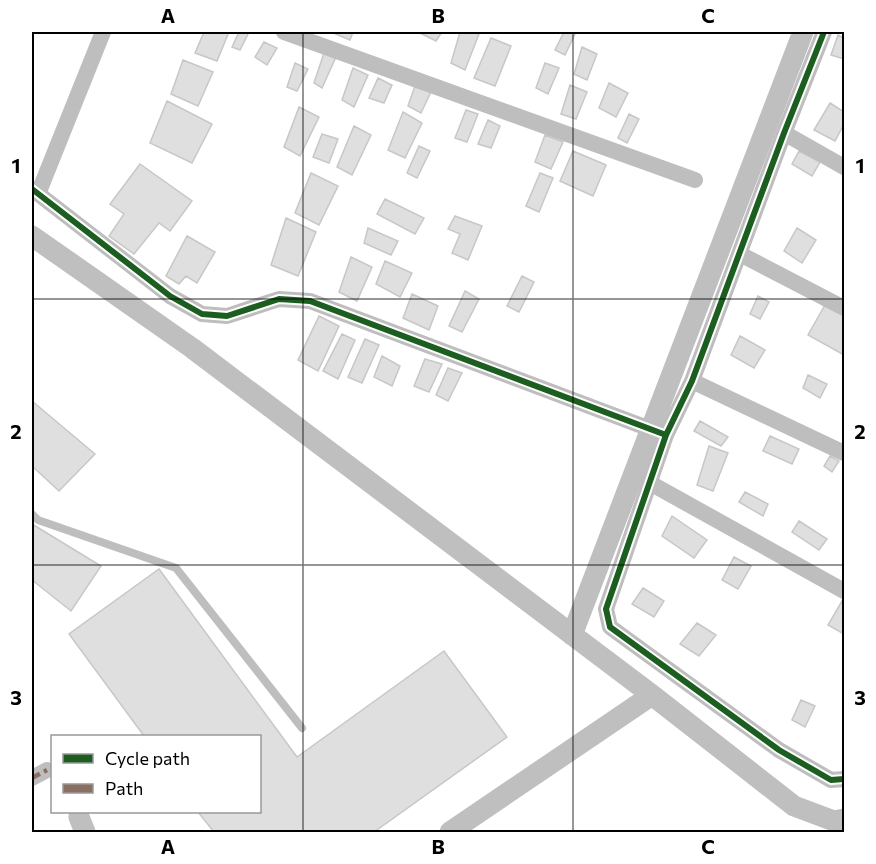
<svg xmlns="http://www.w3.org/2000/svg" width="876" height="864" viewBox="0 0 876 864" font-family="Commissioner,sans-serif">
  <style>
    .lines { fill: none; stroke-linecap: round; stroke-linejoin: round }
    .canal { stroke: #bfbfbf; stroke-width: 21 }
    .building { fill: #dfdfdf; stroke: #c7c7c7; stroke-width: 1.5 }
    .service { stroke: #bebebe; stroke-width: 8 }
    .minor { stroke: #bebebe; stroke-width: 16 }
    .quiet { stroke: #8d6e63; stroke-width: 4.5; stroke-dasharray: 9 4.5; stroke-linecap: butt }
    .cycleway-casing { stroke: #fff; stroke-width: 10 }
    .cycleway { stroke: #1b5e20; stroke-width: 6 }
    .grid { fill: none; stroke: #000; stroke-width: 1.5; stroke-opacity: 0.55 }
    .neatline { fill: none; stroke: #000; stroke-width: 2 }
    .grid-label { font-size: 20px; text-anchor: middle; font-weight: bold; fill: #000 }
  </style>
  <rect width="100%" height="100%" fill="#fff"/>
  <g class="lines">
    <path class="canal" d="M32 236 192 348 652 695 794 806 834 821 844 819
      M572 635 803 32
      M79 817 85 832
      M450 832 652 695"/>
  </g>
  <path class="building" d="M204 32H229L217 61 195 53Z
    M239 32H249L240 50 232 47Z
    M331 32H353L350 40Z
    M418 32H442L436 41Z
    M460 32H472L479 34 465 70 451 63Z
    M564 32H576L565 55 555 50Z
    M838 35 844 38V59L831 55Z
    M491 38 511 46 495 86 474 78Z
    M264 42 277 48 267 65 255 57Z
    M582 47 597 54 587 80 574 74Z
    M324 53 336 57 322 88 314 83Z
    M183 60 213 72 198 106 171 94Z
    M295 63 308 69 297 91 287 87Z
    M545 63 559 68 548 94 536 88Z
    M353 68 368 75 354 107 342 100Z
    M378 78 392 85 384 103 369 98Z
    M609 83 628 93 616 117 599 108Z
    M570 85 587 92 576 119 561 114Z
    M415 86 431 92 421 113 408 106Z
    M167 101 212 124 192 163 150 143Z
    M830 103 844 112V124L835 141 814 130Z
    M299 107 319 117 300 156 284 147Z
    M466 110 478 114 467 142 455 138Z
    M403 112 422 123 405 158 388 150Z
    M629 114 639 119 627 143 618 138Z
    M488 120 500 126 491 148 478 144Z
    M354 126 371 135 352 175 337 167Z
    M322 134 338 139 329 163 313 157Z
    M545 135 563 142 551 169 535 162Z
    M419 146 430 151 417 178 407 173Z
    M573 151 606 165 593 196 560 181Z
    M799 151 820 162 812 176 792 164Z
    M140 164 192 201 170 231 159 223 134 254 109 236 124 214 110 204Z
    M311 173 338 186 319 225 295 213Z
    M540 173 553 178 539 212 526 206Z
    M385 199 424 218 415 234 377 214Z
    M455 216 482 226 468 260 452 253 460 234 448 229Z
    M286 218 316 232 298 276 271 265Z
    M368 228 398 241 391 255 364 243Z
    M797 228 816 240 802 263 784 251Z
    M187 236 215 252 197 283 186 276 179 284 166 276Z
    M351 257 372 267 357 301 339 292Z
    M385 261 412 273 400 297 376 284Z
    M522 276 534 282 519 312 507 306Z
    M465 291 479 299 462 332 449 326Z
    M412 294 438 306 429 330 403 318Z
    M758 296 769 302 760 319 750 314Z
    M825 305 844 315V355L808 335Z
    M319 316 339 326 318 371 298 360Z
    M342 334 355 340 338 379 323 371Z
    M740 336 765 350 754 368 731 355Z
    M365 339 379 345 362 383 348 377Z
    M382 356 400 366 392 386 374 377Z
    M425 359 442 364 429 392 414 386Z
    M448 368 462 373 448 401 436 395Z
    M808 375 827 384 820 398 803 388Z
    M32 401 95 454 59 491 32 466Z
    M700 421 728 437 721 446 694 431Z
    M770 436 799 449 792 464 763 451Z
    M709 446 728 453 713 491 697 485Z
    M830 456 839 461 832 472 824 466Z
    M745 492 768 504 763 516 739 502Z
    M672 516 707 540 694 558 662 536Z
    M799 521 827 539 819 550 792 532Z
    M32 524 101 566 71 611 32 580Z
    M734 557 751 566 738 589 722 580Z
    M159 569 297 757 444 651 507 737 374 832H214L198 812H260V736H144L69 634Z
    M643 588 664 601 654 617 632 604Z
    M842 601 844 602V628L842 633 828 625Z
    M697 623 716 635 699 656 680 644Z
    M801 700 815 706 805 727 792 720Z"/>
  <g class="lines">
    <path class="service" d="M32 514 38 520 176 568 302 728"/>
    <path class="minor" d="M284 32 695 180
      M824 32 784 133 692 381 666 435 606 609 610 627 779 750 831 780 844 779
      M784 133 844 167
      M32 189 170 296 202 314 227 316 279 299 310 301 666 435
      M38 194 103 32
      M740 254 844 308
      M692 381 844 453
      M650 483 844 591
      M32 778 47 770"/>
    <path class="quiet" d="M32 778 47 770"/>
    <g class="cycleway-casing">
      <path id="cycleway" d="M824 32 784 133 692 381 666 435 606 609 610 627 779 750 831 780 844 779
        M32 189 170 296 202 314 227 316 279 299 310 301 666 435"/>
    </g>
    <use href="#cycleway" class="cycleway"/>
  </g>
  <path class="grid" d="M303 32V832M573 32V832M32 299H844M32 565H844"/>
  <rect width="876" height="864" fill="none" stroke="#ffffff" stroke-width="66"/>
  <rect x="51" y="735" width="210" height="78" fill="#ffffff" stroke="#999999" stroke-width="1.5"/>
  <rect x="63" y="754" width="30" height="9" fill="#1b5e20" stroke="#999999" stroke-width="1.5"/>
  <text x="105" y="765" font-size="18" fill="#000000">Cycle path</text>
  <rect x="63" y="784" width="30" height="9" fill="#8d6e63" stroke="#999999" stroke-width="1.5"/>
  <text x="105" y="795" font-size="18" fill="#000000">Path</text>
  <rect x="33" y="33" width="810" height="798" class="neatline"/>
  <g class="grid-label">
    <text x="168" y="23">A</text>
    <text x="438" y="23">B</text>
    <text x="708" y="23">C</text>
    <text x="16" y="173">1</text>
    <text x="860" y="173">1</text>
    <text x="16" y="439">2</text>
    <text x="860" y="439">2</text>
    <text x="16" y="705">3</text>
    <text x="860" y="705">3</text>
    <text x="168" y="854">A</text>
    <text x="438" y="854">B</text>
    <text x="708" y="854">C</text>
  </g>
</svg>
